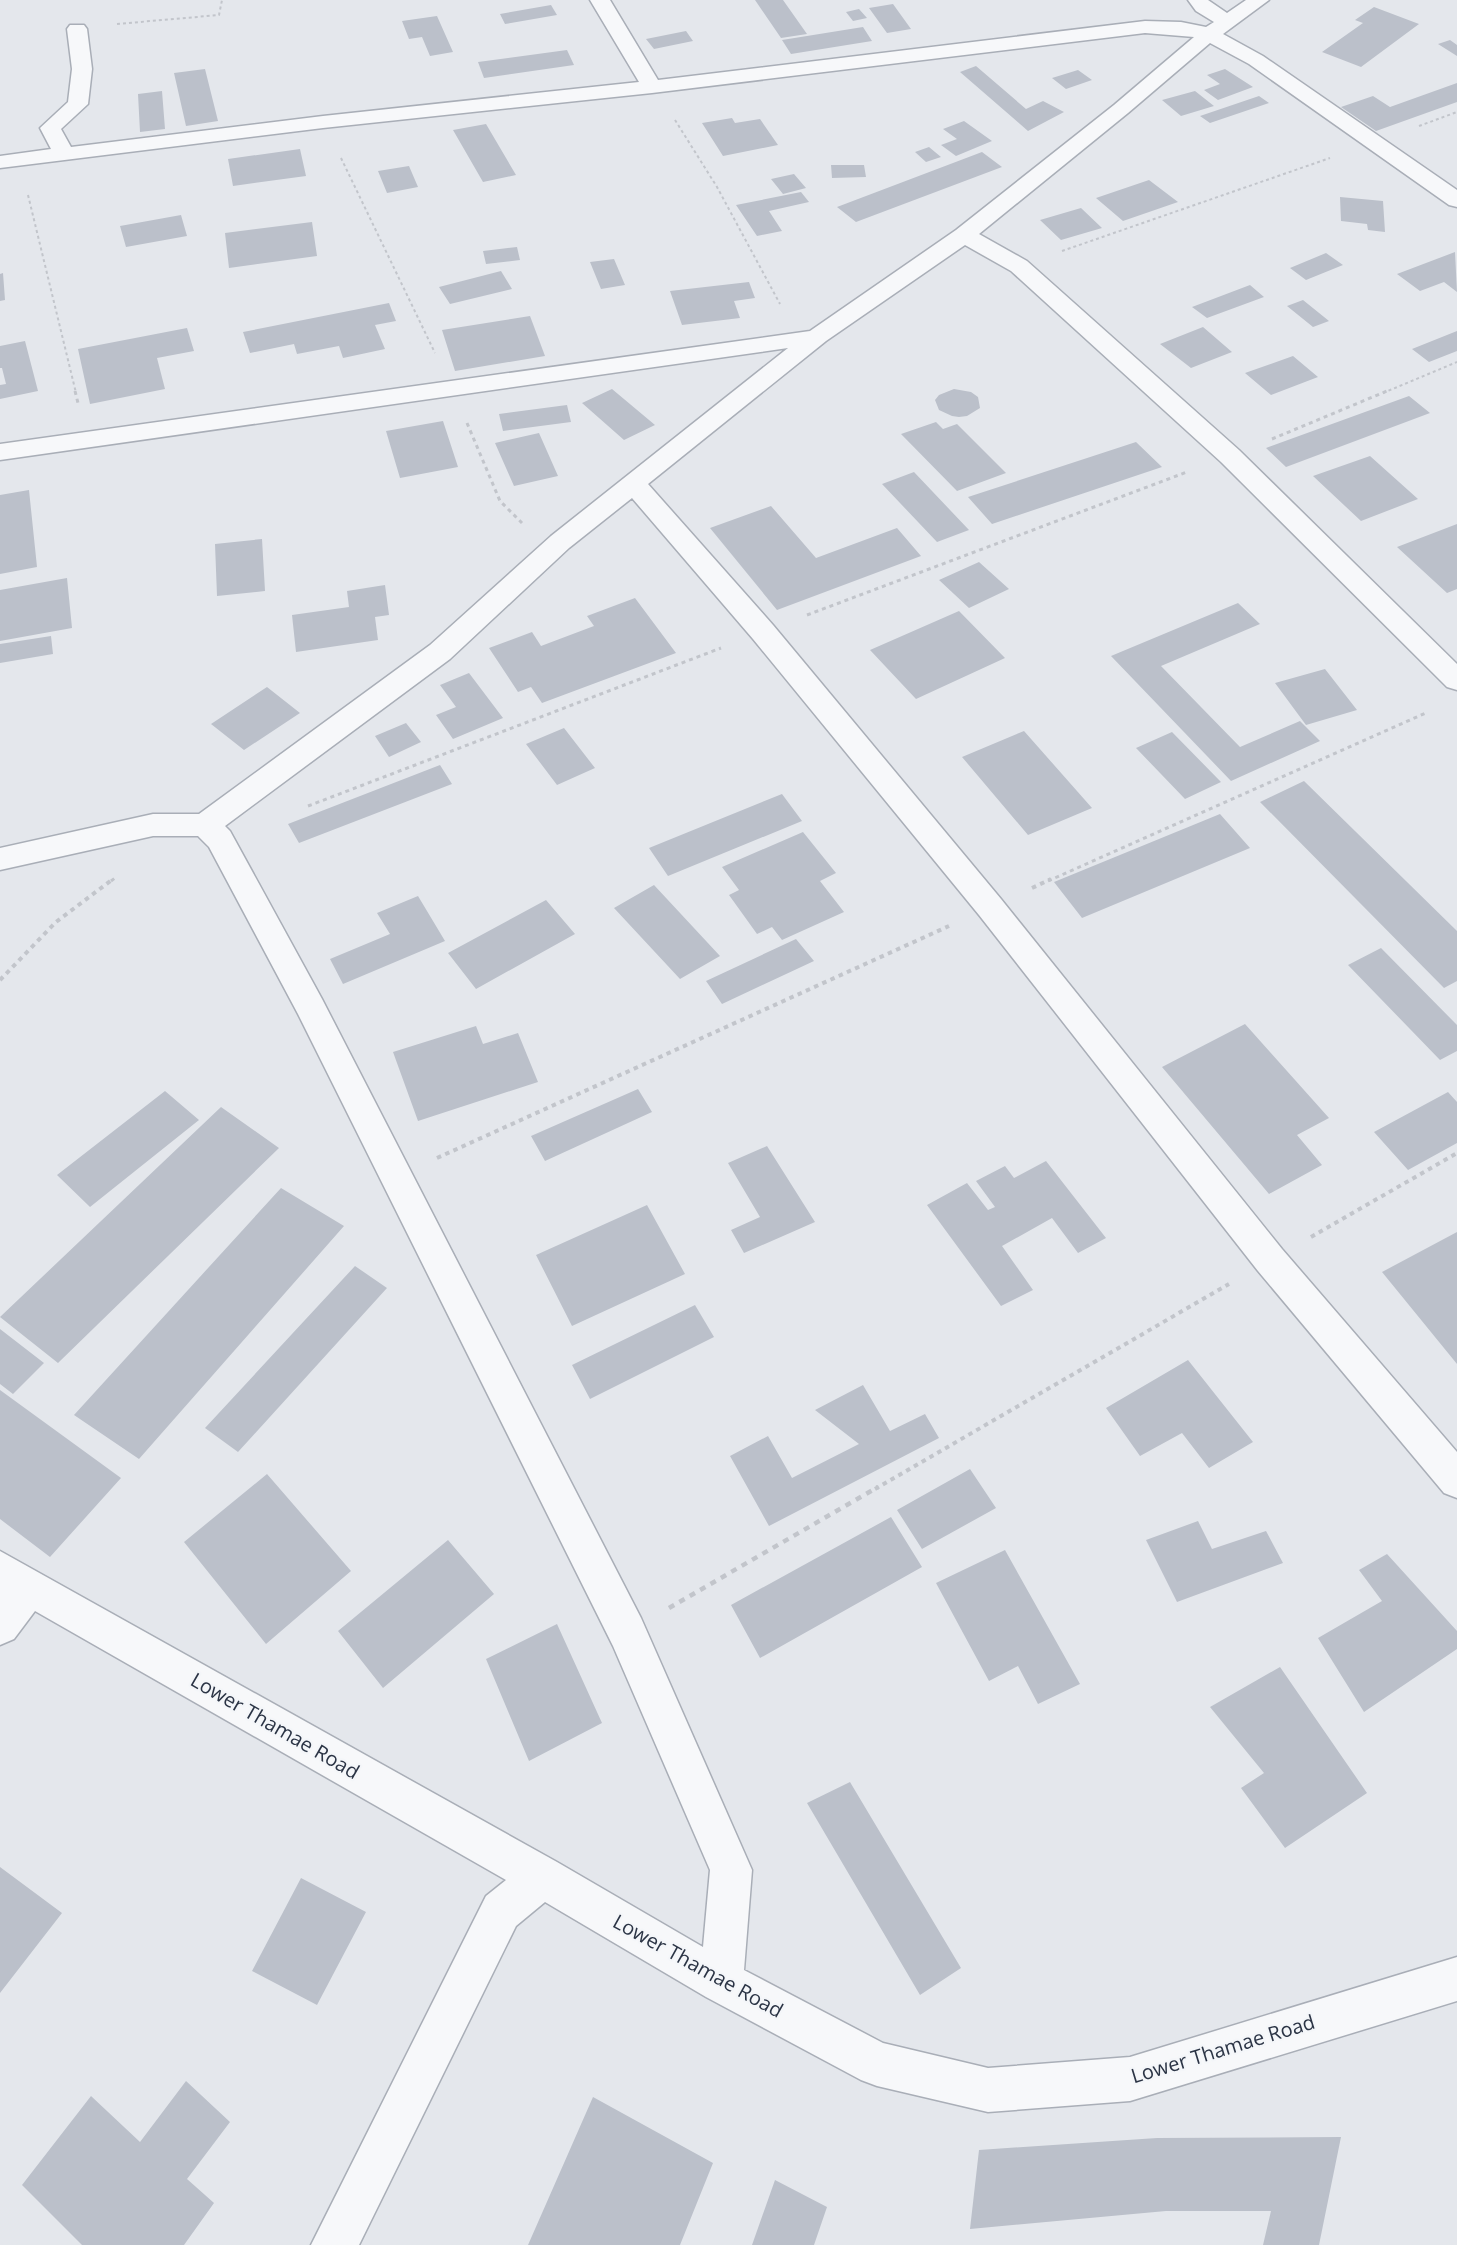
<svg xmlns="http://www.w3.org/2000/svg" width="1457" height="2245" viewBox="0 0 1457 2245" font-family="'Open Sans',sans-serif">
  <style>
    .building { fill: #bbc0ca }
    .lines { fill: none; stroke-linecap: round; stroke-linejoin: round }
    .minor-casing { stroke: #a9aeb7; stroke-width: 3 }
    .path-far3 { stroke: #c2c5cb; stroke-width: 2; stroke-dasharray: 3 3; stroke-linecap: butt }
    .path-far2 { stroke: #c2c5cb; stroke-width: 3; stroke-dasharray: 4 4; stroke-linecap: butt }
    .path-far1 { stroke: #c2c5cb; stroke-width: 4; stroke-dasharray: 4.5 4.5; stroke-linecap: butt }
    .path { stroke: #c2c5cb; stroke-width: 4.5; stroke-dasharray: 6 6; stroke-linecap: butt }
    .minor { fill: #f7f8fa; fill-rule: evenodd }
    .labels { text-anchor: middle; stroke-width: 4.5; stroke-linejoin: round; paint-order: stroke }
    .near-street-label { font-size: 20px; fill: #2b3445; stroke: #f4f6f9 }
  </style>
  <rect width="100%" height="100%" fill="#e4e7ec"/>
  <path class="building" d="M755 0H783L807 34 781 38Z
    M893 4 911 29 887 33 869 8Z
    M551 5 557 15 505 24 500 14Z
    M1374 7 1419 24 1361 67 1322 52 1363 23 1355 20Z
    M859 9 867 18 853 21 846 12Z
    M437 16 453 52 430 56 422 37 409 39 402 21Z
    M863 27 872 41 791 54 782 40Z
    M686 31 693 41 654 49 646 39Z
    M1450 40 1457 45V56L1438 44Z
    M567 50 574 65 484 78 478 62Z
    M976 66 1026 109 1043 101 1064 112 1028 131 960 72Z
    M205 69 218 121 186 126 174 73Z
    M1225 69 1253 87 1218 100 1204 90 1220 84 1207 75Z
    M1078 70 1092 80 1066 89 1052 78Z
    M1457 83V102L1376 131 1341 107 1373 96 1390 107Z
    M162 91 165 129 140 132 138 94Z
    M1195 91 1214 106 1181 116 1162 100Z
    M1259 96 1269 103 1210 123 1200 116Z
    M732 118 735 123 760 119 778 145 723 156 702 123Z
    M964 121 992 141 956 156 941 145 957 139 943 129Z
    M486 124 516 175 483 182 453 130Z
    M929 147 941 157 926 162 915 152Z
    M300 149 306 176 233 186 228 159Z
    M982 152 1002 167 856 222 837 207Z
    M831 165H864L866 177 832 178Z
    M409 166 418 187 387 193 378 171Z
    M794 174 806 188 783 194 771 179Z
    M1149 180 1178 202 1123 221 1096 198Z
    M801 192 809 202 769 211 782 231 757 236 736 205Z
    M1340 197 1383 201 1385 232 1368 230 1367 224 1341 221Z
    M1081 208 1102 228 1061 240 1040 220Z
    M181 215 187 236 126 247 120 226Z
    M312 222 317 256 229 268 225 233Z
    M517 247 520 260 486 264 483 251Z
    M1455 252 1457 292 1444 282 1420 291 1397 274Z
    M1326 253 1343 265 1306 280 1290 268Z
    M614 259 625 285 601 289 590 262Z
    M501 271 512 289 450 304 439 287Z
    M3 273 5 300 0 301V274Z
    M749 282 755 298 734 301 740 318 682 325 670 291Z
    M1250 285 1264 297 1207 318 1192 307Z
    M1303 300 1329 321 1313 327 1287 306Z
    M389 303 396 321 375 325 385 349 343 358 339 346 297 354 294 344 250 353 243 332Z
    M530 316 545 356 455 371 442 330Z
    M1203 327 1232 352 1191 368 1160 344Z
    M187 328 194 351 157 358 165 389 90 404 78 349Z
    M1457 331V351L1429 362 1412 349Z
    M25 341 38 391 0 399V385L6 384 2 368H0V346Z
    M1293 356 1318 377 1271 395 1245 373Z
    M612 389 655 425 624 440 582 403Z
    M954 389 971 392 978 397 980 408 967 416 959 417 952 416 939 410 935 400 939 395Z
    M1409 396 1430 413 1286 467 1266 448Z
    M567 405 571 422 503 431 499 414Z
    M443 421 458 467 400 478 386 431Z
    M936 422 943 429 957 424 1006 473 957 491 901 434Z
    M539 433 558 476 514 486 495 443Z
    M1136 442 1162 467 992 524 968 497Z
    M1370 456 1418 499 1361 521 1313 476Z
    M914 472 969 530 937 542 882 484Z
    M29 490 37 567 0 574V495Z
    M771 506 816 558 897 528 921 556 777 610 710 528Z
    M1457 524V589L1447 593 1397 547Z
    M262 539 265 591 217 596 215 544Z
    M979 562 1009 589 969 608 939 580Z
    M67 578 72 628 0 641V590Z
    M385 585 389 615 375 617 378 640 296 652 292 615 349 607 347 591Z
    M635 598 676 653 542 703 531 687 518 692 489 648 532 632 541 646 594 626 587 616Z
    M1238 603 1260 624 1161 666 1240 747 1300 721 1320 741 1231 781 1111 656Z
    M959 611 1005 658 916 699 870 650Z
    M51 636 53 654 0 663V644Z
    M1325 669 1357 710 1306 725 1275 683Z
    M469 673 503 718 453 739 436 715 456 707 440 685Z
    M267 687 300 713 244 750 211 724Z
    M406 723 421 742 389 757 375 736Z
    M564 728 595 768 557 785 526 744Z
    M1024 731 1092 808 1028 835 962 757Z
    M1172 732 1221 782 1185 799 1136 748Z
    M440 765 452 784 299 843 288 824Z
    M1304 781 1457 931V981L1444 988 1260 802Z
    M782 794 802 821 668 876 649 848Z
    M1220 814 1250 848 1082 918 1054 882Z
    M803 832 836 873 820 881 844 912 782 940 772 927 757 934 729 895 739 890 722 867Z
    M654 885 720 956 680 979 614 908Z
    M418 896 445 941 343 984 330 959 390 934 377 913Z
    M546 900 575 934 476 989 448 953Z
    M796 939 814 961 722 1004 706 981Z
    M1381 948 1457 1025V1051L1440 1060 1348 965Z
    M1245 1024 1329 1118 1297 1135 1322 1165 1269 1194 1162 1067Z
    M476 1026 483 1044 518 1033 538 1082 418 1121 393 1052Z
    M638 1089 652 1112 545 1161 531 1136Z
    M165 1091 199 1120 90 1207 57 1175Z
    M1448 1092 1457 1102V1143L1408 1170 1374 1132Z
    M221 1107 279 1148 58 1363 0 1317Z
    M767 1146 815 1222 744 1253 731 1230 760 1217 728 1163Z
    M1046 1161 1106 1238 1078 1253 1052 1218 1002 1246 1033 1290 1001 1306 927 1205 967 1183 988 1210 995 1207 976 1181 1005 1166 1014 1178Z
    M281 1188 344 1226 139 1459 74 1415Z
    M647 1205 685 1274 572 1326 536 1255Z
    M1457 1232V1364L1382 1272Z
    M355 1266 387 1288 238 1452 205 1428Z
    M695 1305 714 1337 590 1399 572 1365Z
    M0 1329 44 1363 13 1394 0 1384Z
    M1188 1360 1253 1442 1209 1468 1182 1433 1140 1456 1106 1408Z
    M863 1385 890 1431 925 1414 939 1438 769 1526 730 1456 768 1436 792 1478 859 1444 815 1410Z
    M0 1390 121 1478 50 1557 0 1519Z
    M970 1469 996 1508 922 1549 897 1510Z
    M267 1474 351 1571 266 1644 184 1542Z
    M891 1517 922 1567 760 1658 731 1605Z
    M1198 1521 1212 1549 1266 1531 1283 1563 1177 1602 1146 1540Z
    M448 1540 494 1594 383 1688 338 1631Z
    M1005 1550 1080 1684 1038 1704 1018 1666 989 1681 936 1583Z
    M1387 1554 1457 1631V1649L1364 1712 1318 1638 1382 1601 1359 1570Z
    M557 1624 602 1723 529 1761 486 1659Z
    M1280 1667 1367 1793 1285 1848 1241 1788 1264 1773 1210 1707Z
    M850 1782 961 1968 920 1995 807 1803Z
    M0 1867 62 1913 0 1993Z
    M301 1878 366 1912 317 2005 252 1971Z
    M186 2081 230 2122 187 2179 214 2203 184 2245H82L22 2185 91 2096 140 2142Z
    M593 2097 713 2163 680 2245H528Z
    M1341 2137 1319 2245H1263L1271 2211H1166L970 2229 979 2150 1157 2138Z
    M775 2180 827 2207 814 2245H752Z"/>
  <g class="lines">
    <g class="minor-casing">
      <path id="minor" d="M590 0H610L658 80 1145 21 1181 22 1206 27 1214 22 1196 11 1188 0H1208L1227 13 1246 0H1269L1223 34 1263 56 1457 190V207L1449 205 1249 64 1210 43 1128 113 979 234 1027 261 1239 450 1457 664V690L1447 687 1221 462 1011 271 965 245 826 341 648 484 773 625 1001 899 1282 1249 1457 1452V1498L1444 1493 1258 1271 979 915 753 639 632 498 569 548 450 659 225 826 230 831 322 999 641 1618 752 1870 744 1970 883 2043 988 2068 1130 2057 1457 1957V2001L1130 2101 988 2112 877 2086 861 2080 706 1997 545 1902 516 1926 359 2245H311L486 1896 506 1880 35 1611 14 1639 0 1645V1551L557 1862 703 1947 710 1870 613 1646 298 1014 209 847 198 836H153L0 870V848L153 814H199L430 645 551 536 788 348 0 460V444L810 331 956 230 1114 105 1194 37 1145 33 652 93 323 128 0 168V156L51 149 40 128 68 102 72 69 67 29 70 25H84L87 29 92 69 88 104 61 129 71 147 323 116 639 82Z"/>
    </g>
    <path class="path-far3" d="M117 24 219 15 222 0
      M675 120 717 187 780 304
      M1419 126 1457 112
      M341 158 435 353
      M28 195 76 393
      M1062 251 1330 158
      M1383 393 1457 362"/>
    <path class="path-far2" d="M75 391 78 403
      M467 423 500 501 522 523
      M1272 439 1387 391
      M807 615 1187 472
      M308 806 721 648
      M111 881 115 878
      M1048 881 1428 712"/>
    <path class="path-far1" d="M1032 888 1051 879
      M0 980 56 922 113 879
      M437 1158 949 926
      M1311 1237 1457 1153
      M875 1489 1229 1284"/>
    <path class="path" d="M669 1608 878 1487"/>
    <use href="#minor" class="minor"/>
  </g>
  <g class="labels">
    <g class="near-street-label">
      <text transform="translate(275 1726) rotate(30)" y="7">Lower Thamae Road</text>
      <text transform="translate(698 1966) rotate(29)" y="7">Lower Thamae Road</text>
      <text transform="translate(1223 2049) rotate(-17)" y="7">Lower Thamae Road</text>
    </g>
  </g>
</svg>
